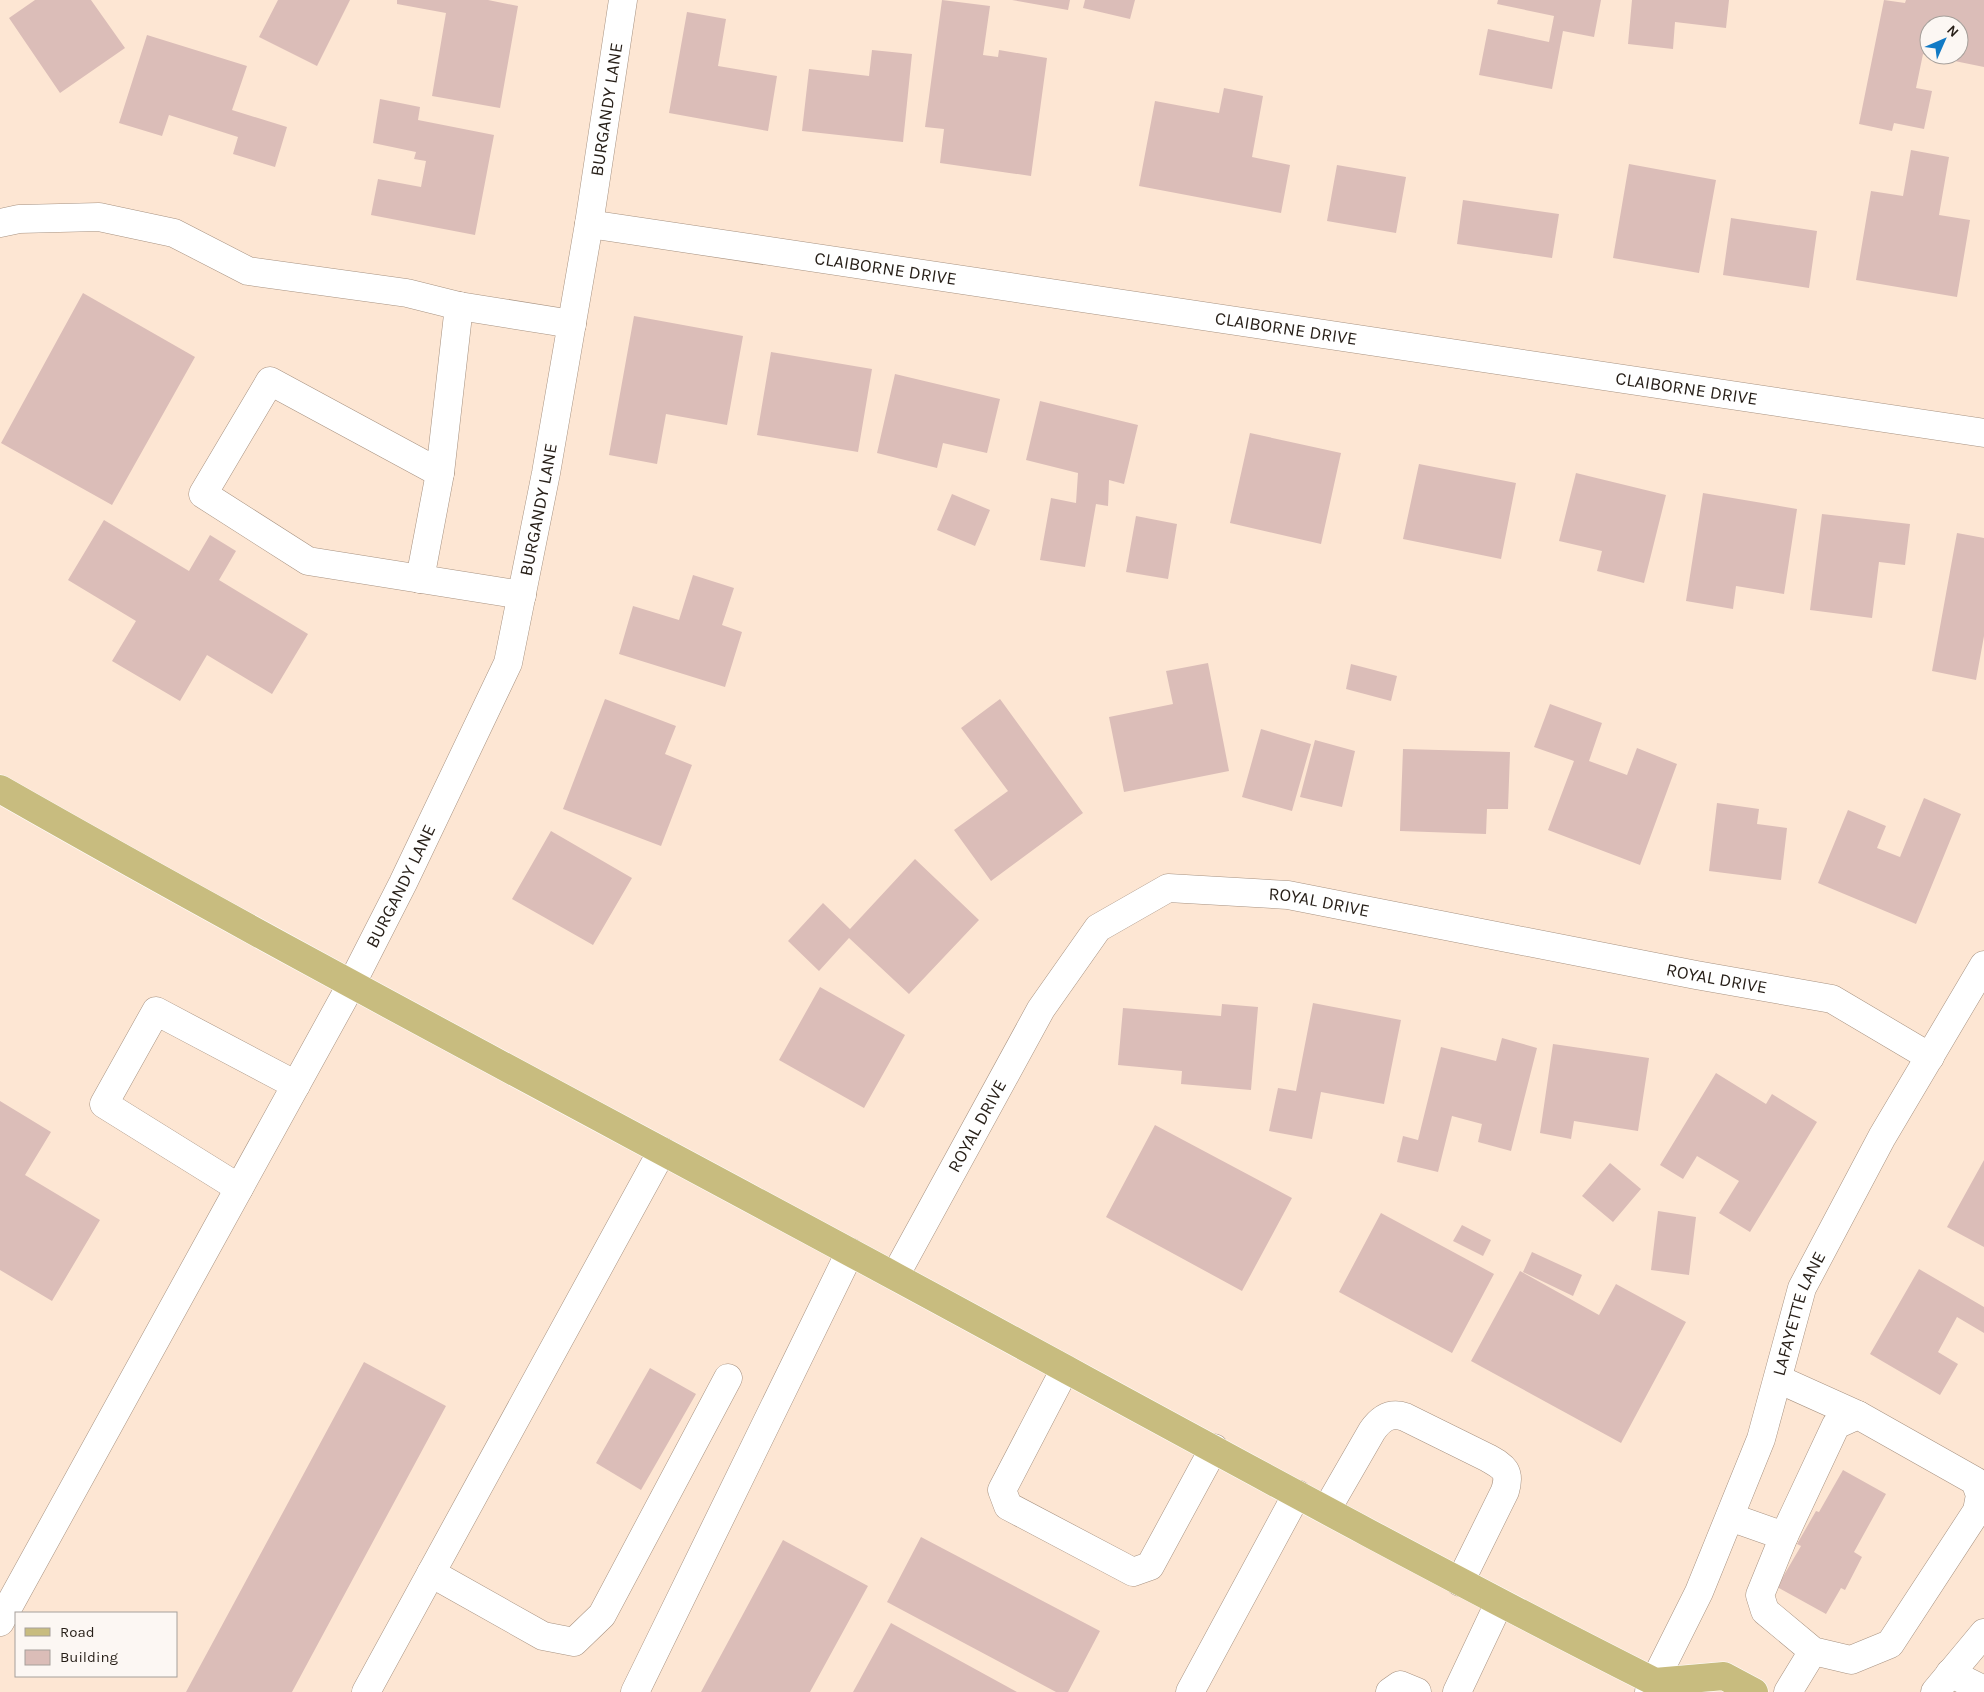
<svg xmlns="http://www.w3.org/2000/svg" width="1984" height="1692" viewBox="0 0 1984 1692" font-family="Karla,sans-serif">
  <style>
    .building { fill: #dbbdb8 }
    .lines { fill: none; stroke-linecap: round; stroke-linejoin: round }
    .minor-casing { stroke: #a79281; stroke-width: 29 }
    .major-casing { stroke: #fff; stroke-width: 29 }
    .minor { stroke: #fff; stroke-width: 28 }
    .major { stroke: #c8bc7f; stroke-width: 28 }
    .labels { text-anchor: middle; stroke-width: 4; stroke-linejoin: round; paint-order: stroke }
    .street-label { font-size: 18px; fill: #261e17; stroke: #fcf7f3 }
  </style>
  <rect width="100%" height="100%" fill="#fde6d3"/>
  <path class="building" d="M35 0H91L125 48 60 93 9 18Z
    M278 0H350L317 66 259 37Z
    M397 0H488L518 6 500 108 432 96 446 13 397 4Z
    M942 0 990 6 983 55 998 57 999 50 1047 58 1031 176 940 163 944 129 925 127Z
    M1012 0H1070L1068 10Z
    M1085 0H1135L1130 19 1083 8Z
    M1498 0H1601L1594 37 1563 31 1552 89 1479 75 1488 29 1549 42 1554 16 1497 4Z
    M1632 0H1729L1726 28 1675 22 1673 49 1628 44Z
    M1884 0 1905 3 1906 0H1984V67L1930 56 1959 55V25H1929V56L1923 54 1916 88 1932 91 1924 129 1894 123 1892 131 1859 124Z
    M687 12 726 19 718 66 777 76 768 131 669 113Z
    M147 35 247 66 232 110 287 127 275 167 233 154 238 137 169 115 162 136 119 123Z
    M872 50 912 54 903 142 802 131 809 69 869 76Z
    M1224 88 1263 96 1252 157 1290 165 1281 213 1139 186 1155 101 1219 113Z
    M380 99 420 107 418 120 494 135 475 235 371 215 378 179 421 187 426 161 414 159 416 152 373 143Z
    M1911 150 1949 157 1939 215 1970 220 1957 297 1856 280 1871 191 1903 196Z
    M1629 164 1716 180 1699 273 1613 258Z
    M1337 165 1406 177 1396 233 1327 221Z
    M1463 200 1559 214 1552 258 1457 244Z
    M1731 218 1817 231 1809 288 1723 275Z
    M83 293 195 357 112 505 1 443Z
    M634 316 743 336 727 425 666 414 657 464 609 455Z
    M771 352 872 369 858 452 757 435Z
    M895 374 1000 399 987 453 943 443 937 468 877 453Z
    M1040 401 1138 425 1124 484 1109 480 1108 506 1096 504 1085 567 1040 560 1051 498 1076 503 1078 473 1026 460Z
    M1250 433 1341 453 1321 544 1230 523Z
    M1419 464 1516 483 1501 559 1403 539Z
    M1576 473 1666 495 1644 583 1597 571 1602 551 1559 541Z
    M1703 493 1797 509 1784 594 1736 586 1733 609 1686 601Z
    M952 494 990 510 975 546 937 530Z
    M1822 514 1910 524 1905 565 1879 562 1872 618 1810 610Z
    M1136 516 1177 524 1168 579 1126 572Z
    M104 520 189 571 210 535 236 551 219 580 308 634 272 694 207 655 180 701 112 661 136 621 68 580Z
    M1957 533 1984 538V636L1976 680 1932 671Z
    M693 575 734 588 722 625 742 632 725 687 619 654 633 606 679 620Z
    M1208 663 1229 771 1124 792 1109 717 1173 704 1166 671Z
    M1351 664 1397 676 1391 701 1346 689Z
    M605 699 676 726 665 754 692 765 661 846 563 809Z
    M1000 699 1083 813 991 881 954 830 1008 791 961 728Z
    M1550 704 1602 723 1589 761 1627 775 1637 748 1677 764 1640 865 1548 830 1574 761 1534 747Z
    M1261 729 1311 744 1292 811 1242 797Z
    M1315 740 1355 751 1342 807 1300 797Z
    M1403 749 1510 752 1508 809H1487L1486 834 1400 831Z
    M1924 798 1961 814 1916 924 1818 883 1848 810 1886 826 1877 848 1900 857Z
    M1717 803 1759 809 1757 824 1787 828 1781 880 1709 871Z
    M551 831 632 878 593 945 512 899Z
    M915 859 979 920 909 994 849 938 819 971 788 941 823 903 850 929Z
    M820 987 905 1035 864 1108 779 1060Z
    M1313 1003 1401 1020 1384 1104 1321 1092 1312 1139 1269 1131 1278 1088 1296 1091Z
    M1222 1004 1258 1007 1251 1090 1181 1084 1182 1071 1118 1065 1123 1008 1221 1016Z
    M1502 1038 1537 1048 1511 1151 1478 1142 1482 1124 1452 1116 1438 1172 1397 1162 1403 1136 1418 1140 1441 1047 1496 1061Z
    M1553 1044 1649 1058 1638 1131 1574 1121 1571 1139 1540 1133Z
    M1716 1073 1766 1104 1772 1094 1817 1122 1750 1232 1719 1213 1739 1181 1697 1156 1683 1179 1660 1165Z
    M0 1101 51 1132 25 1175 100 1220 52 1301 0 1270Z
    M1155 1125 1292 1198 1242 1291 1106 1217Z
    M1984 1160V1247L1947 1227Z
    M1610 1163 1641 1189 1613 1222 1582 1196Z
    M1658 1211 1696 1217 1689 1275 1651 1270Z
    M1381 1213 1494 1274 1452 1353 1339 1292Z
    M1462 1225 1491 1240 1483 1256 1453 1241Z
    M1532 1252 1582 1275 1573 1296 1523 1272Z
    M1919 1269 1984 1307V1333L1957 1317 1938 1352 1958 1364 1940 1395 1870 1354Z
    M1520 1271 1599 1315 1616 1284 1686 1322 1621 1443 1471 1361Z
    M364 1362 446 1406 292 1692H186Z
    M650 1368 696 1394 641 1490 596 1463Z
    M1843 1470 1886 1494 1854 1552 1862 1557 1845 1590 1841 1588 1826 1614 1777 1587 1801 1546 1797 1544 1816 1511 1819 1512Z
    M921 1537 1100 1631 1068 1692H1056L887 1602Z
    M783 1540 868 1586 810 1692H701Z
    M891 1623 1017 1692H853Z"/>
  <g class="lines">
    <g class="minor-casing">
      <g id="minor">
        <path d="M0 223 19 219 99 217 174 233 248 271 407 293 459 306 572 324"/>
        <path id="s1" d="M589 224 1984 433"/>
        <path d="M459 306 440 473 270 381 203 494 308 561 522 595"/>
        <path d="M420 579 440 473"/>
        <path d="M239 1188 104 1104 156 1011 296 1085"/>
        <path id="s2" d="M895 1276 1041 1009 1098 928 1168 888 1288 895 1696 975 1832 999 1930 1057"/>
        <path d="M1065 1369 1002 1490 1008 1506 1133 1572 1150 1566 1214 1448"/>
        <path d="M1778 1379 1858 1415"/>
        <path d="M1858 1415 1975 1481 1980 1495 1977 1511 1890 1644 1851 1660 1813 1651 1765 1611 1760 1595 1784 1536 1836 1425Z"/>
        <path d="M1327 1509 1372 1431C1381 1418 1390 1412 1405 1417L1488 1458C1504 1467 1511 1471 1505 1491L1460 1582"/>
        <path d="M1730 1517 1784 1536"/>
        <path d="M431 1573 543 1636 574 1642 602 1615 728 1378"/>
        <path id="s3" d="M0 1622 351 985 403 883 508 663 546 473 589 224 623 0"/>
        <path d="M1950 1673 1984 1690"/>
        <path d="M366 1692 662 1151"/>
        <path d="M635 1692 850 1252"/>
        <path d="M1190 1692 1297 1494"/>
        <path d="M1390 1692 1400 1685 1417 1692"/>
        <path d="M1457 1692 1499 1603"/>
        <path id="s4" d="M1649 1692 1699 1592 1761 1439 1802 1288 1882 1137 1984 965"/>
        <path d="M1788 1692 1813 1651"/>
        <path d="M1935 1692 1984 1633"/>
      </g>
    </g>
    <g class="major-casing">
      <path id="major" d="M0 789C296 958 597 1115 896 1277 1148 1413 1399 1553 1655 1682L1663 1692
        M1655 1682 1724 1676 1754 1692"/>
    </g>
    <use href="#minor" class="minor"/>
    <use href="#major" class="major"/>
  </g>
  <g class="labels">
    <g class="street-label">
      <text dy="6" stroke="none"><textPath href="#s3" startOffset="1648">BURGANDY LANE</textPath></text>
      <text dy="6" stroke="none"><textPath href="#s1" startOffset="300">CLAIBORNE DRIVE</textPath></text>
      <text dy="6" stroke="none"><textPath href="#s1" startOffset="705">CLAIBORNE DRIVE</textPath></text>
      <text dy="6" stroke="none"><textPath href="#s1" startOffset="1110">CLAIBORNE DRIVE</textPath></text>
      <text dy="6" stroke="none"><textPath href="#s3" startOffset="1242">BURGANDY LANE</textPath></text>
      <text dy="6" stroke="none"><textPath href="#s3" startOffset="838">BURGANDY LANE</textPath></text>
      <text dy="6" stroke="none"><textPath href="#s2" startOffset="636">ROYAL DRIVE</textPath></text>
      <text dy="6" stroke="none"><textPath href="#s2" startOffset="1041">ROYAL DRIVE</textPath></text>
      <text dy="6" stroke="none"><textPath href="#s2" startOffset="171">ROYAL DRIVE</textPath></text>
      <text dy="6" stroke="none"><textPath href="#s4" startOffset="408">LAFAYETTE LANE</textPath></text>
    </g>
  </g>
  <rect x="15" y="1612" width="162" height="65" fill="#fcf7f3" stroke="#a6a09b"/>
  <rect x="25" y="1628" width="25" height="8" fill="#c8bc7f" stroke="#a6a09b"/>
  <text x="60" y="1637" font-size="15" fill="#261e17">Road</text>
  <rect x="25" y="1650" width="25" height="15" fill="#dbbdb8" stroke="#a6a09b"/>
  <text x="60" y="1662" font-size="15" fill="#261e17">Building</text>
  <g transform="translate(1944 40) rotate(45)"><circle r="24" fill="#fcf7f3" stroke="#a6a09b"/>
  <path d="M0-4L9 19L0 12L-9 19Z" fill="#117ac5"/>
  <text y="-8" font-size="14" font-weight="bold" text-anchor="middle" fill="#261e17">N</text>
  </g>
</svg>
